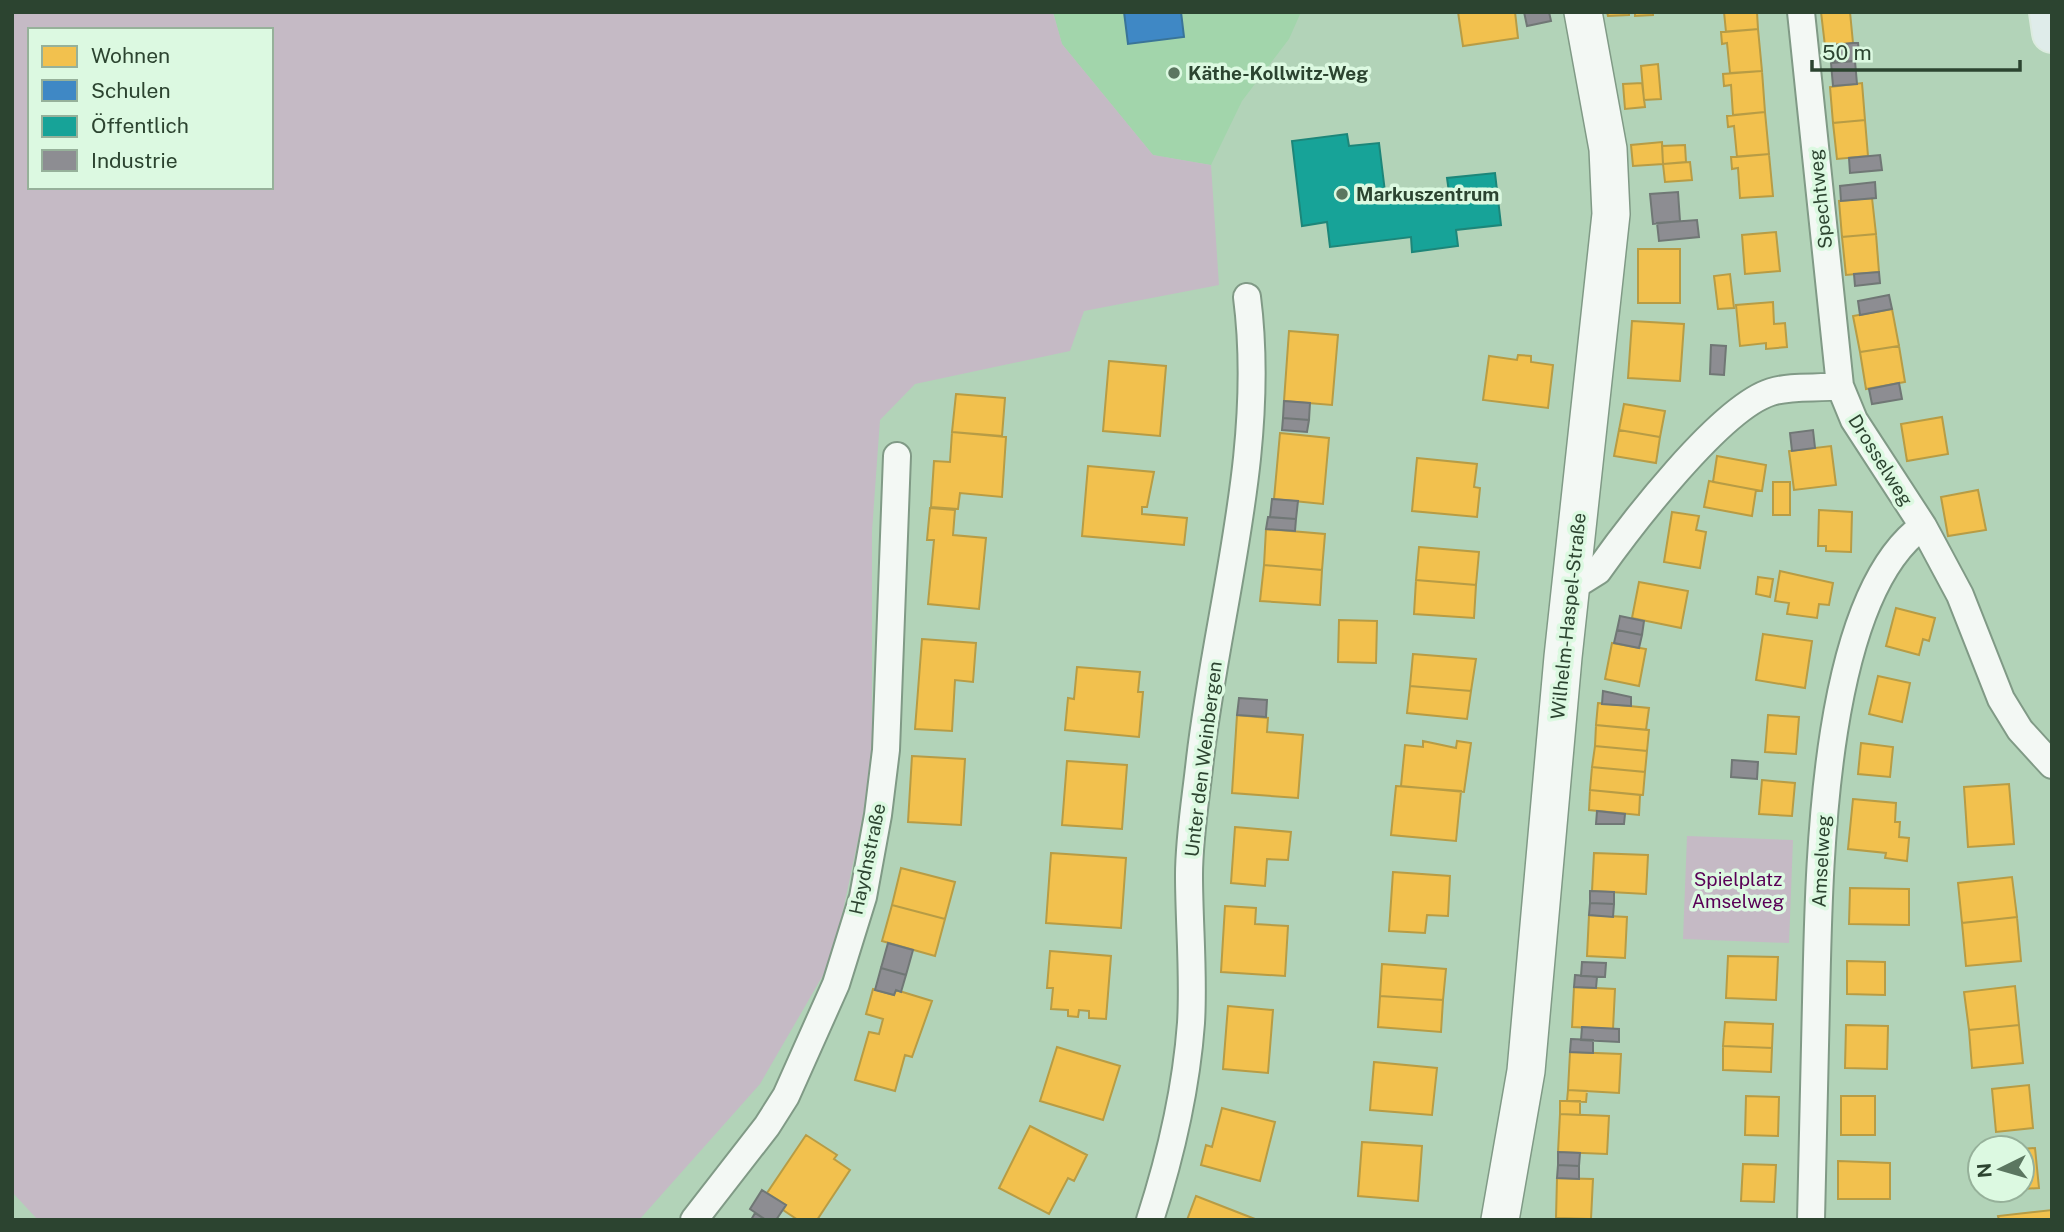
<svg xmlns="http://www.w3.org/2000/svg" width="2064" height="1232" viewBox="0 0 2064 1232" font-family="'Public Sans',sans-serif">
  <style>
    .built { fill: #a2d5ab }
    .green { fill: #c5bac5; fill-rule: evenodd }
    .homes { fill: #f2c14e; stroke: #b79c45; stroke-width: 2 }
    .schools { fill: #3f88c5; stroke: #397498; stroke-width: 2 }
    .public { fill: #17a398; stroke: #1d8679; stroke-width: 2 }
    .industry { fill: #8d8d92; stroke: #707775; stroke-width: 2 }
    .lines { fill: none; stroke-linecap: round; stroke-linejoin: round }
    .street-casing { stroke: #809a86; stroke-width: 30 }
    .secondary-casing { stroke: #809a86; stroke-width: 40 }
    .primary-casing { stroke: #dcebdf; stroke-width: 42 }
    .street { stroke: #f3f8f4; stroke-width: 26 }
    .secondary { stroke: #f3f8f4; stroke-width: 37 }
    .primary { stroke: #dfecea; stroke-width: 38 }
    .poi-dot { fill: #5b7660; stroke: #dcf9e1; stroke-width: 2.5 }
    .labels { text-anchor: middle; stroke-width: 7; stroke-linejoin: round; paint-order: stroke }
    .poi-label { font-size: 19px; font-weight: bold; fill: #2c4430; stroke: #dcf9e1; text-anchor: start }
    .street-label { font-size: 19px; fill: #2c4430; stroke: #dcf9e1 }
    .park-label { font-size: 19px; fill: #590056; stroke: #dcf9e1 }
  </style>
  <rect width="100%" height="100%" fill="#b2d3b8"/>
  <path class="built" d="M1053 12H1301L1289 39 1242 101 1211 165 1153 155 1062 44Z"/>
  <path class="green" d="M12 12H1053L1062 44 1153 155 1211 165 1219 285 1084 311 1070 351 915 384 880 420 872 531V774L833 958 760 1084 639 1220H38L12 1192ZM30 30H271V187H30Z
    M1687 836 1793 840 1789 943 1683 939Z"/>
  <path class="homes" d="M1458 12H1515L1518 38 1463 46Z
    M1607 12H1629V15L1608 16Z
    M1635 12H1653V15L1635 16Z
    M1724 12H1757L1758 29 1726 32Z
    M1821 12H1850L1853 43 1825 46Z
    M1758 29 1762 71 1730 73 1727 43 1722 44 1721 32Z
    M1658 64 1661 99 1644 100 1641 66Z
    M1762 71 1765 112 1733 115 1731 85 1724 86 1723 74Z
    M1642 83 1645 107 1625 109 1623 84Z
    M1862 83 1865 120 1833 123 1830 87Z
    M1765 112 1769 154 1737 157 1734 126 1728 127 1727 116Z
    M1865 120 1868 156 1837 159 1833 123Z
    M1662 142 1663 164 1633 166 1631 145Z
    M1685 145 1686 162 1663 164 1662 146Z
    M1769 154 1773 196 1740 198 1738 168 1732 169 1731 157Z
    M1690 162 1692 180 1665 182 1663 164Z
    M1872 198 1876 234 1842 237 1839 201Z
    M1776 232 1780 271 1745 274 1742 235Z
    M1876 234 1879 272 1846 275 1842 237Z
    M1638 249H1680V303H1638Z
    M1730 274 1734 308 1718 309 1714 276Z
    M1773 302 1774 324 1785 323 1787 347 1766 349V343L1740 346 1736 305Z
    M1892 309 1899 346 1860 352 1853 316Z
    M1632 321 1684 324 1680 381 1628 378Z
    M1289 331 1338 335 1332 405 1284 401Z
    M1899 346 1905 382 1866 389 1860 352Z
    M1518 355 1531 356V362L1553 365 1548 408 1483 400 1489 356 1517 360Z
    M1109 361 1166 366 1160 436 1103 431Z
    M956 394 1005 398 1002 436 952 432Z
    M1624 404 1665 411 1660 437 1619 430Z
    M1942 417 1948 454 1907 461 1901 424Z
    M1619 430 1660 437 1656 463 1614 456Z
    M952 432 1006 437 1002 497 960 493 958 509 931 507 934 461 950 462Z
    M1280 433 1329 438 1323 504 1274 499Z
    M1831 446 1836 485 1794 490 1789 451Z
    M1717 456 1766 465 1762 491 1713 482Z
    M1417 458 1477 464 1474 487 1480 488 1477 517 1412 511Z
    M1088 466 1154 472 1147 507H1142V514L1187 518 1184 545 1082 536Z
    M1709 481 1756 490 1752 516 1704 507Z
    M1773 482H1790V515H1773Z
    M1978 490 1986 530 1948 536 1941 497Z
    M930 508 955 510 953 535 986 538 979 609 928 604 934 540H927Z
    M1819 510 1852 512 1851 552 1826 551V546H1818Z
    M1672 512 1699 516 1696 530 1706 532 1700 568 1664 562Z
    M1266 529 1325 534 1322 570 1264 565Z
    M1419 547 1479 552 1476 585 1416 580Z
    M1264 565 1322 570 1320 605 1260 601Z
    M1780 571 1833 583 1829 605 1819 604 1817 618 1787 614 1789 603 1775 601Z
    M1758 577 1773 579 1770 597 1756 594Z
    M1416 580 1476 585 1474 618 1414 614Z
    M1639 582 1688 591 1681 628 1632 618Z
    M1896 608 1935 618 1929 641 1923 639 1919 655 1886 646Z
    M1339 620 1377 621 1376 663 1338 662Z
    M1763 634 1812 641 1805 688 1756 680Z
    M922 639 976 643 973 682 955 680 952 731 915 729Z
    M1612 643 1646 649 1639 686 1605 679Z
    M1413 654 1476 659 1471 691 1410 686Z
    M1077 667 1140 672 1138 692H1143L1139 737 1065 730 1068 698 1074 699Z
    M1878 676 1910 683 1902 722 1869 714Z
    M1410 686 1471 691 1467 719 1407 713Z
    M1598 703 1649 708 1646 730 1596 725Z
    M1237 715 1268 718 1267 732 1303 735 1298 798 1232 793Z
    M1768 715 1799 717 1796 754 1765 752Z
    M1596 725 1649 730 1647 751 1595 746Z
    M1423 741 1456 748 1457 741 1471 743 1464 792 1401 786 1405 745 1423 747Z
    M1861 743 1893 747 1890 777 1858 774Z
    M1595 746 1647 751 1645 772 1592 767Z
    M912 756 965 759 961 825 908 822Z
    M1067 761 1127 765 1122 829 1062 825Z
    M1592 767 1645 772 1643 795 1590 790Z
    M1762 780 1795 783 1792 816 1759 814Z
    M2009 784 2014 844 1968 847 1964 787Z
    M1396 786 1461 791 1456 841 1391 835Z
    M1590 790 1640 795 1639 815 1589 810Z
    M1853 799 1896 803 1895 822H1900L1899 837 1909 838 1907 861 1885 858 1886 853 1848 849Z
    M1235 827 1291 832 1288 860 1267 859 1265 886 1231 883Z
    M1051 853 1126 858 1121 928 1046 923Z
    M1594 853 1648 855 1646 894 1592 891Z
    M901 868 955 882 945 919 892 905Z
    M1393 872 1450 876 1448 916 1427 915 1425 933 1389 931Z
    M2012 877 2017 917 1962 923 1958 883Z
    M1850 888 1909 889V925L1849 924Z
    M892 905 945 919 935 956 882 941Z
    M1225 906 1256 908 1255 924 1288 926 1285 976 1221 972Z
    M1589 915 1627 917 1625 958 1587 956Z
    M2017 917 2021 961 1966 966 1962 923Z
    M1050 951 1111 956 1106 1019 1089 1018V1011L1079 1010 1078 1017 1068 1016V1010L1051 1009 1053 988H1047Z
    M1728 956 1778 957 1776 1000 1726 998Z
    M1847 961 1885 962V995L1847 994Z
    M1382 964 1446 969 1443 1000 1380 996Z
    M2015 986 2019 1025 1969 1030 1964 992Z
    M1574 987 1615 989 1613 1029 1572 1027Z
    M873 989 894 995 896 990 932 1001 912 1057 905 1055 895 1091 855 1080 869 1032 879 1034 883 1019 866 1014Z
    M1380 996 1443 1000 1441 1032 1378 1027Z
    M1228 1006 1273 1010 1268 1073 1223 1069Z
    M1725 1022 1773 1024 1772 1048 1723 1046Z
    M1846 1025 1888 1026 1887 1069 1845 1068Z
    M2019 1025 2023 1063 1972 1068 1969 1030Z
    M1723 1046 1772 1048 1771 1072 1723 1070Z
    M1057 1047 1120 1066 1103 1120 1040 1101Z
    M1570 1052 1621 1054 1619 1093 1568 1090Z
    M1374 1062 1437 1068 1432 1115 1370 1110Z
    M2029 1085 2033 1128 1996 1132 1992 1089Z
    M1568 1090 1587 1091 1586 1102 1567 1101Z
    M1746 1096 1779 1097 1778 1136 1745 1135Z
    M1841 1096H1875V1135H1841Z
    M1560 1101H1580V1115L1560 1114Z
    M1222 1108 1275 1122 1260 1181 1201 1165 1206 1145 1212 1147Z
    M1560 1114 1609 1116 1607 1154 1558 1152Z
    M1030 1126 1087 1155 1074 1181 1068 1178 1049 1214 999 1188Z
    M806 1135 837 1155 834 1159 850 1170 817 1220H798L783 1210 786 1205 767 1193Z
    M1362 1142 1422 1146 1418 1201 1358 1196Z
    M2035 1148 2039 1188 2022 1189V1149Z
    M1838 1161 1890 1163V1199H1838Z
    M1743 1164 1776 1165 1774 1202 1741 1201Z
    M1557 1178 1593 1179 1591 1219 1556 1218Z
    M1196 1196 1255 1219V1220H1187Z
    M2052 1210V1220H1999L1998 1216Z"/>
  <path class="schools" d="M1124 12H1181L1184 37 1128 44Z"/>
  <path class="public" d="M1347 134 1349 146 1379 143 1386 200 1449 192 1447 178 1495 173 1501 225 1456 230 1458 246 1412 252 1411 237 1330 247 1327 222 1302 226 1292 141Z"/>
  <path class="industry" d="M1524 12H1549L1551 21 1527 26Z
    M1853 43H1858L1860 60 1835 63 1834 45Z
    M1855 61 1857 84 1833 86 1831 63Z
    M1880 155 1882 170 1850 173 1849 158Z
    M1875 182 1876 198 1841 201 1840 186Z
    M1678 192 1680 221 1653 224 1650 194Z
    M1697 220 1699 237 1659 241 1657 223Z
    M1879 272 1880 283 1855 286 1854 274Z
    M1889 295 1892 309 1860 315 1858 301Z
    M1711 345 1726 346 1724 375 1710 374Z
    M1899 383 1902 399 1872 404 1869 389Z
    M1284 401 1310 403 1309 420 1283 418Z
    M1283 418 1309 420 1307 432 1282 430Z
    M1813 430 1815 448 1792 451 1790 433Z
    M1272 499 1298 501 1296 519 1270 517Z
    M1268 517 1296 519 1295 531 1266 529Z
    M1620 616 1644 621 1642 635 1617 630Z
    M1617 630 1642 635 1639 648 1614 643Z
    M1603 691 1631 697V706L1602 704Z
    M1239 698 1267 700 1266 717 1237 715Z
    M1732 760 1758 762 1757 779 1731 777Z
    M1597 811 1625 814 1624 824H1596Z
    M1590 891 1614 892V904L1590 903Z
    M1590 903 1614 904 1613 917 1589 915Z
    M888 943 913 950 906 975 881 968Z
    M1582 962 1606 963 1605 977 1581 976Z
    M881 968 906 975 901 992 896 990 894 995 875 990Z
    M1575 975 1597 977 1596 988 1574 987Z
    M1582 1027 1619 1029V1042L1581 1040Z
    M1571 1039 1593 1040V1053L1570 1052Z
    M1558 1152 1580 1153 1579 1166 1558 1165Z
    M1558 1165 1579 1166V1179L1557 1178Z
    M762 1190 786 1205 776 1220H766L750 1209Z
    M755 1213 766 1220H751Z"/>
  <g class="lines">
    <g class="street-casing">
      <path id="street" d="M1801 12 1840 386
        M1571 581H1582L1598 571C1630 526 1720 408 1771 392 1793 385 1817 389 1840 386L1854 420 1923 526 1960 595 2001 699 2020 730 2052 765
        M694 1220 767 1126 786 1096 836 984 863 897 878 815 886 750 897 456
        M1150 1220C1171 1155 1186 1091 1191 1023 1194 974 1189 924 1189 875 1189 837 1196 797 1200 759 1218 606 1267 451 1247 297
        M1811 1220C1813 1147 1814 1074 1816 1002 1819 884 1819 600 1923 526"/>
    </g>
    <g class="secondary-casing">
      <path id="secondary" d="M1500 1220 1526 1071 1563 657 1611 214 1608 149 1583 12"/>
    </g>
    <g class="primary-casing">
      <path id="primary" d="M2049 12 2052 33"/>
    </g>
    <use href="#street" class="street"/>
    <use href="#secondary" class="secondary"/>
    <use href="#primary" class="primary"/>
  </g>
  <g class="poi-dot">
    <circle cx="1174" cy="73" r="7"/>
    <circle cx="1342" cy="194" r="7"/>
  </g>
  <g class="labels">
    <g class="poi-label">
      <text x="1188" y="80">Käthe-Kollwitz-Weg</text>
      <text x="1356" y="201">Markuszentrum</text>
    </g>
    <g class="street-label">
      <text transform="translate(1820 199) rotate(-96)" y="7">Spechtweg</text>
      <text transform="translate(1881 460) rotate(58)" y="7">Drosselweg</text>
      <text transform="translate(1568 616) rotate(-84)" y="7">Wilhelm-Haspel-Straße</text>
      <text transform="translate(1203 759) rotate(-83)" y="7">Unter den Weinbergen</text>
      <text transform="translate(867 859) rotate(-78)" y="7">Haydnstraße</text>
      <text transform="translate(1821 861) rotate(-87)" y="7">Amselweg</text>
    </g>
    <g class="park-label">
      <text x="1738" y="886">Spielplatz<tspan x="1738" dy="22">Amselweg</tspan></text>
    </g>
  </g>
  <rect width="2064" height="1232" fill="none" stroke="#2c4430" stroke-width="28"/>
  <rect x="28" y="28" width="245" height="161" fill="#dcf9e1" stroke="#96b19a" stroke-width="2"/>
  <rect x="42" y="46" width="35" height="21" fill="#f2c14e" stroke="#96b19a" stroke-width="2"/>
  <text x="91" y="63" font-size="21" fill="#2c4430">Wohnen</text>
  <rect x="42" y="80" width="35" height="21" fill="#3f88c5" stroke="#96b19a" stroke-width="2"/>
  <text x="91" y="98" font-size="21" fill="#2c4430">Schulen</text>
  <rect x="42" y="116" width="35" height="21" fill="#17a398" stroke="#96b19a" stroke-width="2"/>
  <text x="91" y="133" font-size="21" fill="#2c4430">Öffentlich</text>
  <rect x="42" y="150" width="35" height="21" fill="#8d8d92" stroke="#96b19a" stroke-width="2"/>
  <text x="91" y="168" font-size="21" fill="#2c4430">Industrie</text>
  <g transform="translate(2001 1169) rotate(265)"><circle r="33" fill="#dcf9e1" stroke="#96b19a" stroke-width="2"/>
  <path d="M0-5L12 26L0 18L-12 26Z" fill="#5b7660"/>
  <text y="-10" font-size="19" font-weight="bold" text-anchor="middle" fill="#2c4430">N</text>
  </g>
  <path d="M1812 60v10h208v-10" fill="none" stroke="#2c4430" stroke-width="3.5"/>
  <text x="1822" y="60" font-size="21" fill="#2c4430" stroke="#dcf9e1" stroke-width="5" paint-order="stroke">50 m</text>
</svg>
